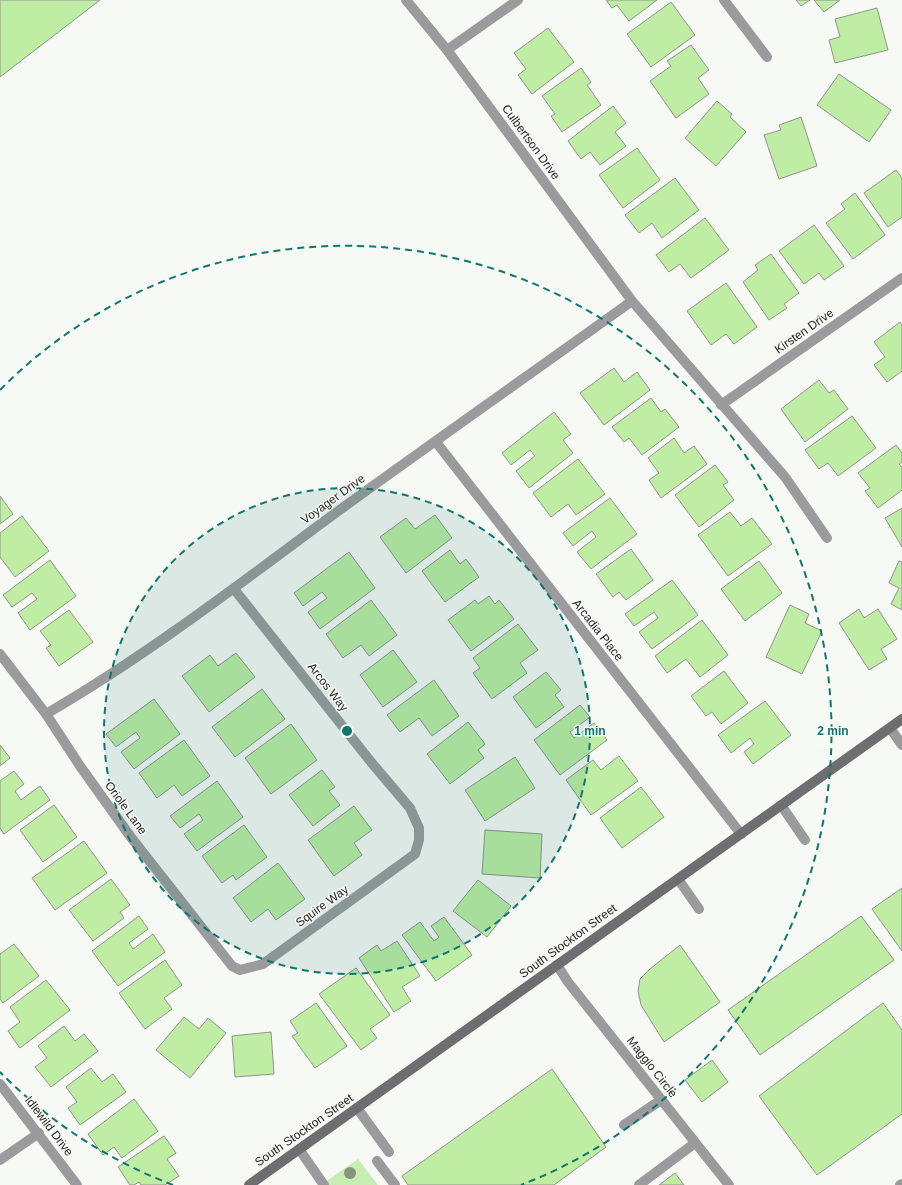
<svg xmlns="http://www.w3.org/2000/svg" width="902" height="1185" viewBox="0 0 902 1185" font-family="Arial,sans-serif">
  <style>
    .green { fill: #c8edb3 }
    .building { fill: #beeda3; stroke: #919390 }
    .lines { fill: none; stroke-linecap: round; stroke-linejoin: round }
    .lane { stroke: #9b9a9c; stroke-width: 10 }
    .street { stroke: #9b9a9c; stroke-width: 10 }
    .secondary { stroke: #6e6e70; stroke-width: 10 }
    .tree { fill: #869779 }
    .ring { fill: none; stroke: #0f766e; stroke-width: 2; stroke-dasharray: 7 5 }
    .labels { text-anchor: middle; stroke-width: 3; stroke-linejoin: round; paint-order: stroke }
    .street-label { font-size: 12px; fill: #242524; stroke: #f7f9f5 }
    .centre { fill: #0f766e; stroke: #f7f9f5; stroke-width: 2 }
    .ring-label { font-size: 12px; text-anchor: middle; font-weight: bold; fill: #0f766e; stroke: #f7f9f5; stroke-width: 3; stroke-linejoin: round; paint-order: stroke }
  </style>
  <rect width="100%" height="100%" fill="#f7f9f5"/>
  <path class="green" d="M358 1159 378 1185H321Z"/>
  <path class="building" d="M0 0H100L0 77Z
    M606 0H657L629 21 617 5 612 8Z
    M796 0H810L801 6Z
    M814 0H840L824 12Z
    M671 2 695 35 651 67 627 34Z
    M877 8 888 50 835 63 829 40 840 37 835 19Z
    M548 28 574 62 532 94 518 75 526 69 514 53Z
    M691 45 709 70 698 78 709 94 676 118 650 81 671 66 667 61Z
    M581 68 591 82 587 85 601 105 562 132 551 116 555 114 542 96Z
    M839 74 891 110 869 142 817 105Z
    M717 101 732 114 730 117 746 132 716 166 685 138Z
    M613 106 626 123 615 132 626 146 600 165 590 152 581 159 568 141Z
    M801 117 817 166 779 179 764 135 781 130 779 125Z
    M637 148 660 180 623 208 599 175Z
    M896 170 902 178V217L888 227 864 193Z
    M675 178 699 210 662 238 652 223 639 233 625 215Z
    M855 193 885 235 853 259 826 223 845 209 841 204Z
    M705 218 729 250 691 278 680 264 669 272 656 255Z
    M814 225 844 266 824 280 819 273 804 284 779 251Z
    M771 254 799 293 784 304 787 308 769 320 743 282 758 270 755 265Z
    M726 283 757 327 734 344 726 334 711 345 687 311Z
    M900 322 902 325V371L887 382 874 365 885 357 874 342Z
    M614 368 624 382 637 372 650 390 604 425 580 393Z
    M819 380 829 393 834 390 848 409 805 442 781 409Z
    M651 398 661 412 665 409 679 427 642 455 629 438 624 442 612 427Z
    M554 412 571 434 563 440 573 453 529 488 516 471 535 456 530 450 511 465 502 453Z
    M852 416 876 448 838 476 828 463 819 469 805 450Z
    M674 438 684 453 694 446 707 464 661 498 649 480 659 473 648 458Z
    M896 445 902 453V462L899 464 902 467V490L878 508 865 491 870 488 858 473Z
    M578 459 605 494 576 515 568 504 551 517 533 493Z
    M715 465 728 482 723 485 734 500 699 527 675 495Z
    M0 496 13 514 0 524Z
    M610 498 637 534 591 569 577 552 596 537 592 531 573 546 563 533Z
    M902 508V547L885 518Z
    M730 512 741 526 752 518 772 544 728 576 698 535Z
    M435 515 452 538 406 573 380 537 406 518 415 529Z
    M22 516 49 551 15 577 0 557V533Z
    M631 549 653 580 626 600 619 592 613 597 596 574Z
    M450 550 460 564 466 559 479 577 445 602 422 571Z
    M349 552 375 588 320 629 308 612 327 598 322 592 303 606 294 593Z
    M50 560 76 596 30 630 18 613 37 599 32 593 12 607 3 595Z
    M759 561 782 593 745 621 721 589Z
    M899 561 902 562V610L891 604 899 588 889 583Z
    M672 580 698 615 652 649 639 632 658 618 654 612 634 626 625 614Z
    M489 596 495 604 499 600 514 619 471 651 448 620 475 600 478 604Z
    M371 600 397 635 369 656 361 645 343 658 326 634Z
    M790 605 809 614 805 623 822 631 802 674 766 657Z
    M859 609 864 618 878 609 897 639 881 649 887 659 869 670 839 623Z
    M69 610 93 642 59 666 46 648 51 645 40 631Z
    M702 620 728 655 700 677 686 659 667 673 655 656Z
    M518 624 538 650 520 663 527 673 492 699 473 673 480 668 473 658Z
    M393 650 417 682 383 707 360 675Z
    M236 653 255 677 209 712 182 676 210 655 218 666Z
    M724 671 748 703 721 724 712 712 706 716 691 696Z
    M546 672 561 690 555 695 564 707 536 728 513 697Z
    M434 680 459 716 432 736 419 718 400 732 387 715Z
    M262 689 285 719 235 757 212 727Z
    M154 699 180 734 134 769 121 752 140 738 136 732 116 747 106 734Z
    M765 701 791 735 753 764 744 752 754 744 750 738 731 753 718 735Z
    M580 705 590 717 570 732 574 738 594 723 607 740 560 775 534 740Z
    M468 722 485 744 478 750 484 758 450 784 427 754Z
    M291 724 317 760 271 794 245 758Z
    M184 740 210 776 182 796 174 785 157 798 139 773Z
    M0 745 10 758 0 766Z
    M619 756 638 781 591 815 566 780 593 760 601 770Z
    M515 757 535 788 485 821 465 790Z
    M322 770 335 787 329 791 340 805 313 826 289 795Z
    M14 771 24 784 15 791 21 800 40 786 50 800 4 834 0 828V781Z
    M217 781 243 817 197 851 184 834 203 820 199 814 180 828 170 816Z
    M641 787 664 817 622 848 600 818Z
    M54 805 77 837 43 862 20 830Z
    M354 806 372 830 354 843 362 855 334 876 308 840Z
    M244 825 267 857 236 880 233 875 222 883 202 856Z
    M485 830 542 834 540 878 482 874Z
    M84 841 107 873 55 910 32 878Z
    M278 863 305 899 276 920 268 909 251 922 233 898Z
    M111 879 130 905 120 912 124 918 93 941 69 910Z
    M478 880 511 906 487 937 453 911Z
    M902 888V951L872 909Z
    M139 916 148 929 129 943 133 949 153 934 165 952 118 986 92 951Z
    M861 916 894 960 760 1055 728 1010Z
    M444 917 472 955 436 981 402 935 420 922 434 941 439 937 431 926Z
    M397 941 420 976 402 987 411 1001 394 1012 359 958 377 945 381 951Z
    M14 944 39 976 3 1003 0 999V954Z
    M680 945 720 1002 664 1042 641 1005 638 991 640 979 650 969Z
    M165 960 182 985 164 998 172 1009 145 1029 119 993Z
    M356 968 390 1015 370 1029 377 1038 361 1050 319 994Z
    M46 980 70 1010 20 1048 8 1031 20 1022 10 1007Z
    M316 1003 347 1046 315 1068 292 1036 298 1033 290 1021Z
    M883 1003 902 1030V1114L817 1175 759 1096Z
    M184 1017 199 1029 208 1018 226 1033 190 1078 156 1050Z
    M64 1026 75 1041 84 1034 98 1051 51 1087 35 1067 47 1058 38 1046Z
    M271 1032 274 1074 235 1077 232 1036Z
    M712 1060 728 1082 702 1102 685 1080Z
    M91 1068 102 1082 113 1074 126 1092 80 1125 68 1108 77 1102 66 1087Z
    M552 1069 606 1147 554 1185H408L402 1176Z
    M134 1099 158 1131 122 1158 114 1147 103 1155 88 1134Z
    M164 1136 176 1153 167 1159 179 1176 165 1185H141L139 1182 134 1185H130L118 1167Z
    M675 1173 684 1185H659Z"/>
  <g class="lines">
    <path class="lane" d="M890 728 902 745
      M781 805 805 840
      M678 879 699 909
      M357 1108 389 1152
      M624 1125 661 1100
      M299 1149 324 1185
      M377 1161 395 1185
      M639 1185 695 1143
      M900 1185 902 1184"/>
    <path class="street" d="M406 0 447 50 632 301 785 477 827 538
      M724 0 767 57
      M447 50 518 0
      M721 405 902 278
      M436 442 741 834
      M0 654 46 714 80 766 130 836 232 966 240 970 263 964 415 854 419 840V828L410 808 371 762 234 589
      M46 714C146 656 238 585 330 517 430 444 532 373 632 301
      M557 965 568 982 729 1185
      M0 1084 77 1185
      M0 1160 39 1133"/>
    <path class="secondary" d="M249 1185 902 719"/>
  </g>
  <circle class="tree" cx="350" cy="1173" r="6"/>
  <circle cx="347" cy="731" r="243" fill="#0f766e" fill-opacity=".12"/>
  <g class="ring">
    <circle cx="347" cy="731" r="243"/>
    <path d="M173 1185A486 486 0 0 1 0 1072M0 390A486 486 0 1 1 521 1185"/>
  </g>
  <g class="labels">
    <g class="street-label">
      <text transform="translate(531 142) rotate(54)" y="4">Culbertson Drive</text>
      <text transform="translate(804 331) rotate(-35)" y="4">Kirsten Drive</text>
      <text transform="translate(333 499) rotate(-36)" y="4">Voyager Drive</text>
      <text transform="translate(598 630) rotate(52)" y="4">Arcadia Place</text>
      <text transform="translate(328 687) rotate(52)" y="4">Arcos Way</text>
      <text transform="translate(126 808) rotate(54)" y="4">Oriole Lane</text>
      <text transform="translate(322 906) rotate(-36)" y="4">Squire Way</text>
      <text transform="translate(568 941) rotate(-36)" y="4">South Stockton Street</text>
      <text transform="translate(652 1067) rotate(52)" y="4">Maggio Circle</text>
      <text transform="translate(49 1126) rotate(53)" y="4">Idlewild Drive</text>
      <text transform="translate(304 1130) rotate(-35)" y="4">South Stockton Street</text>
    </g>
  </g>
  <circle cx="347" cy="731" r="6" class="centre"/>
  <g class="ring-label">
    <text x="590" y="735">1 min</text>
    <text x="833" y="735">2 min</text>
  </g>
</svg>
